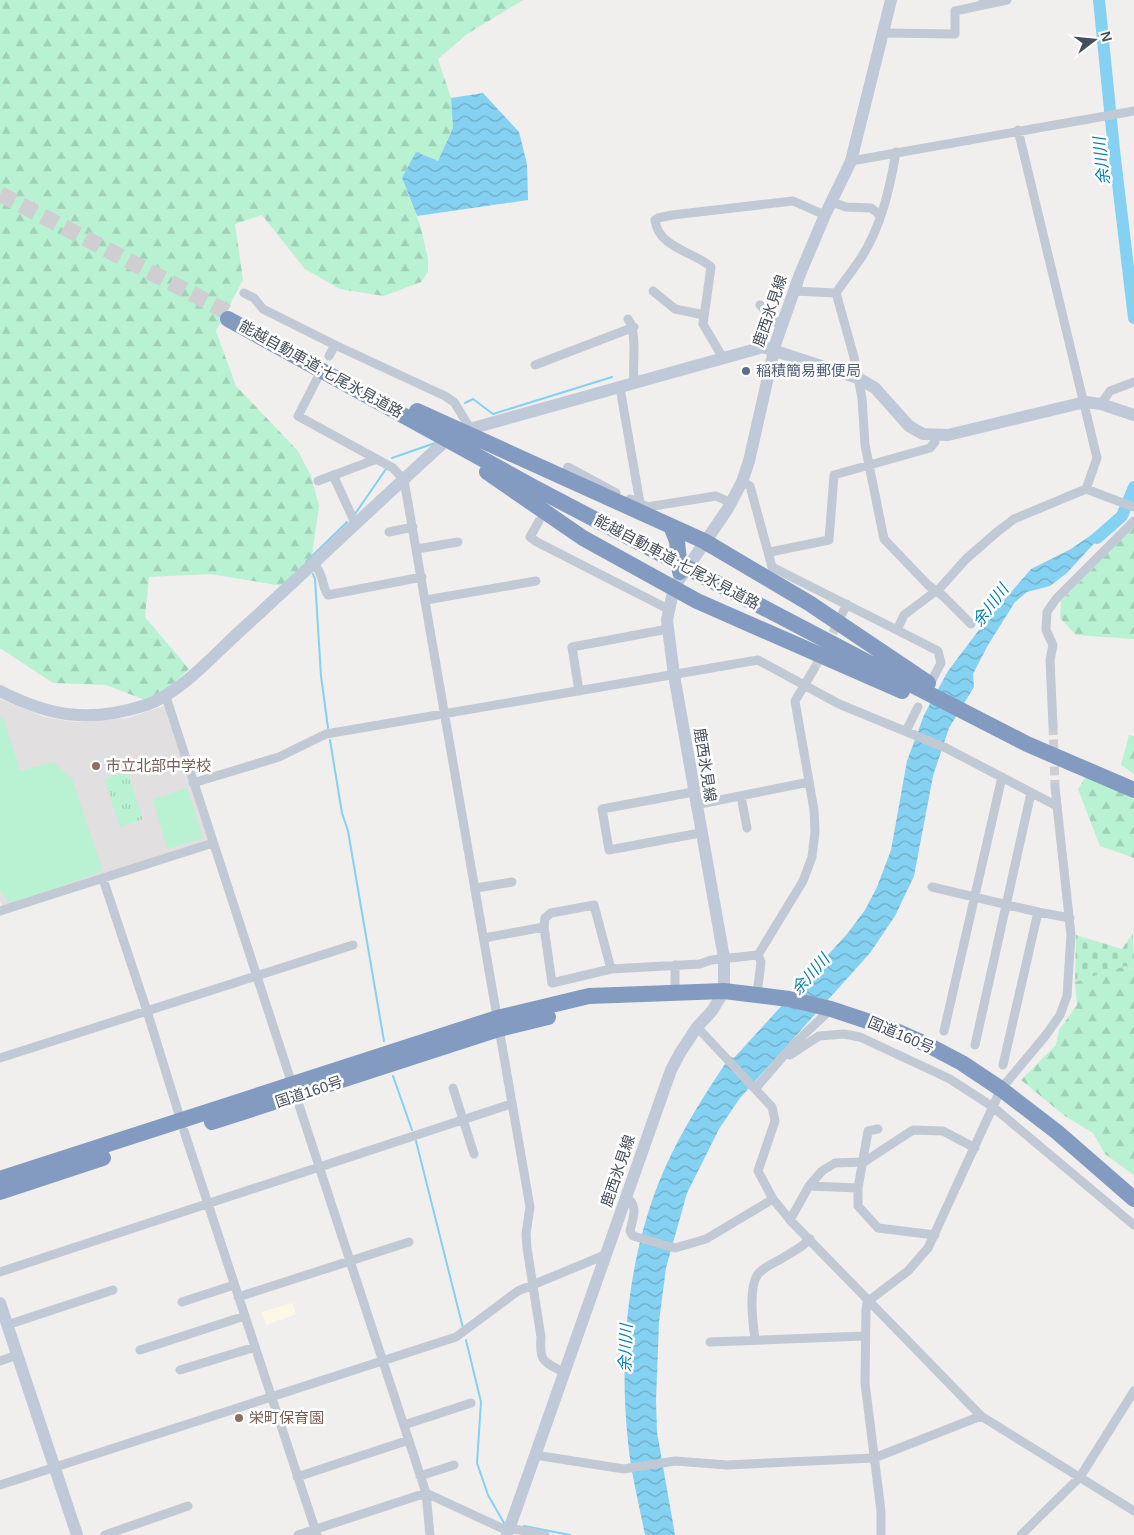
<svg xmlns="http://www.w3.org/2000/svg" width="1134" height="1535" viewBox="0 0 1134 1535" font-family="Helvetica,'Noto Sans JP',sans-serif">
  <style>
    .commercial { fill: #fdf8e6 }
    .education { fill: #e2dfe0 }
    .grass { fill: url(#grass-tufts) }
    .forest { fill: url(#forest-firs) }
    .cemetery { fill: url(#cemetery-stones) }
    .green { fill: #b9f1d3 }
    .water { fill: url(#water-waves) }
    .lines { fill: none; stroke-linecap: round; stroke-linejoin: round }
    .stream { stroke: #84d1f1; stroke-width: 2 }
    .river { stroke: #84d1f1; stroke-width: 12 }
    .street-tunnel { stroke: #cfced1; stroke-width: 9; stroke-dasharray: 9 4.5; stroke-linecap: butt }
    .highway-tunnel { stroke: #cfced1; stroke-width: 16; stroke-dasharray: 16 8; stroke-linecap: butt }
    .street { stroke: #c0c9d4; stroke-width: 9 }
    .secondary { stroke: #bfc9d8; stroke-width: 12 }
    .highway { stroke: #839bc0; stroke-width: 16 }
    .service-dot { fill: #5c6f8a; stroke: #fff; stroke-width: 2 }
    .education-dot { fill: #8d6e63; stroke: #fff; stroke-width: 2 }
    .labels { text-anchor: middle; stroke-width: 5; stroke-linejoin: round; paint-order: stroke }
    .street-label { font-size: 15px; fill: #454f5c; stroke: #fff }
    .service-label { font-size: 15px; fill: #4e5e75; stroke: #fff; text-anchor: start }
    .education-label { font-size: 15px; fill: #785e54; stroke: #fff; text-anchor: start }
    .water-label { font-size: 16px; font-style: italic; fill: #047eb0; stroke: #fff }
  </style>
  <defs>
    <pattern id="grass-tufts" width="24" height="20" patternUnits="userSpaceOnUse" patternTransform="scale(1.25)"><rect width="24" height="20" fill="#b9f1d3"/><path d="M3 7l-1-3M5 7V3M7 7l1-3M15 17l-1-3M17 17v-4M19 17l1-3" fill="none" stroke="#a0d0b8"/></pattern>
    <pattern id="forest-firs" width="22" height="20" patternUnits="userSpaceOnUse" patternTransform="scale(1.25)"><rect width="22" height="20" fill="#b9f1d3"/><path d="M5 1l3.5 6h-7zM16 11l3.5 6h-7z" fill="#a0d0b8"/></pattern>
    <pattern id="cemetery-stones" width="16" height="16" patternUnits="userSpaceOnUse" patternTransform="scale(1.25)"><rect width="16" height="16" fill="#b9f1d3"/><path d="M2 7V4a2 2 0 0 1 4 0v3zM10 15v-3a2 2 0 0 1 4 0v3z" fill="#a0d0b8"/></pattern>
    <pattern id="water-waves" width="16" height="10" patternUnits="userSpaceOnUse" patternTransform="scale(1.25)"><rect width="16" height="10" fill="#84d1f1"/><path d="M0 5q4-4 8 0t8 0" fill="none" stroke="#6eacc6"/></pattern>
  </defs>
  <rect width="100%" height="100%" fill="#f1eeee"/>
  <path class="commercial" d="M292 1303 296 1314 266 1325 261 1312Z"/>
  <path class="education" d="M0 699 44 717 75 722 128 718 164 706 208 840 3 908 0 901Z"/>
  <path class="grass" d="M127 771 143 819 120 827 104 779Z"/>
  <path class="forest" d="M0 0H523L467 34 438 59 451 98 453 128 438 161 402 178 421 228 428 259V272L421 282 384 296 340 289 305 269 262 215 235 224 243 280 216 331 236 386 298 451 311 476 319 506 312 555 283 586 210 574 149 577 145 617 189 669 166 690 145 700 106 685 53 683 0 648Z
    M1134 527V639L1076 635 1060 618 1061 601Z
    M1129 735 1134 736V774L1121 765Z
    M1087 775 1134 799V858L1100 846 1078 789Z
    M1125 966 1134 970V1175L1105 1154 1093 1133 1065 1116 1021 1080 1056 1045 1059 1030 1077 1005 1075 982Z"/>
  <path class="cemetery" d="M1133 933 1134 970 1125 966 1075 982 1076 935 1122 949Z"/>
  <path class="green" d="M3 717 20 771 53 762 72 779 103 871 11 904 0 891V718Z
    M187 788 203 838 167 849 153 799Z"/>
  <path class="water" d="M483 93 519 132 527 164 528 200 417 216 402 178 416 152 438 161 453 128 451 98Z
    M1120 515 1067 573 1050 586 1027 592 1015 602 988 645 973 674 974 687 949 728 933 776 914 876 895 916 870 953 740 1098 719 1129 687 1193 666 1268 659 1322 656 1401 657 1432 675 1535H645C639 1504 631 1473 628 1442 619 1358 627 1266 657 1187 674 1143 699 1103 725 1064L731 1057 734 1058 847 934 865 910 877 887 891 850 907 761 924 715 948 671 982 626 1031 569 1071 549Z"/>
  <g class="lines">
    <path class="stream" d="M465 403 473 399 493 414 612 377
      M392 458 435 443
      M355 514 386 469
      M306 562 347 522
      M313 574 315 579 321 676 328 728
      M330 740 342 813 348 831 384 1041
      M393 1076 412 1130
      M416 1141 463 1328
      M466 1340 481 1402 477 1463 488 1495 504 1523
      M524 1526 570 1535"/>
    <path class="river" d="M1099 0 1114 150 1134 318
      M1097 538 1122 516 1134 487"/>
    <path class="street-tunnel" d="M814 669 840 619
      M1053 726 1055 787"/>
    <path class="highway-tunnel" d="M0 194 231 314"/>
    <path class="street" d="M983 5 1007 0
      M883 33 955 34V11L983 5V0
      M1018 130 1097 458 1086 489
      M896 152C890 188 881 227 861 258 853 270 844 281 836 293L854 357 862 398 865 445 884 539 928 585 943 596 971 624
      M851 161 1134 111
      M832 202 846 207 871 208 880 215
      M653 291 675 309 704 315
      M794 291 836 293
      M244 293 254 298 263 309 335 345
      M760 305 781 327
      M628 319C638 333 632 364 634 383
      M329 356 335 345 445 396 454 402 470 428
      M723 358 703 324 711 267C695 252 658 248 655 220L658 218 672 215 793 201 825 215
      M535 365 634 327
      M317 379 298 416 393 468 404 480 530 1207 526 1234 527 1248 541 1337C539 1361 543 1362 564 1372
      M620 388 640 503 630 499
      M1101 404 1110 391 1134 382
      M565 473 568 467 616 493
      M333 475 356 525
      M318 481 377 459
      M742 482 750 486 772 567 897 630 904 615 940 588 966 559 997 532 1014 519 1086 489 1134 507
      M640 503 647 507 716 496 731 503
      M539 521 530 537 537 542 668 609
      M389 532 413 527
      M417 549 458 542
      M770 552 829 540 834 475 930 448 935 442V436
      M314 564C326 578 320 584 328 595L422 577
      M426 600 536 581
      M842 614 847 604
      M897 630 938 651 941 663 931 682
      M579 691 572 647 668 629
      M166 697 292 1084
      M1053 726 1050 660 1053 645 1046 630 1047 612 1056 599 1134 521
      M906 731 918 707
      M193 783 279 757 326 734 758 660 839 704 946 748 1057 806
      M693 792 602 809 609 850 700 833
      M741 796 747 828
      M695 805 809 782
      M103 879 147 1011 181 1121
      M932 887 1038 912
      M476 888 512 882
      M0 911 213 843
      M544 927 545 918 551 913 594 905 611 969
      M484 938 544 927 552 983 611 969 700 964 711 960 758 955 803 881 812 857 815 832 814 810 795 701 814 669
      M675 965V993
      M757 994 761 962 758 955
      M697 1027 772 1107 775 1121 758 1171 773 1199 790 1220 981 1416 1134 1511
      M944 1031 1002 777
      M975 1045 1031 793
      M786 1053 790 1055 819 1036 844 1034 860 1037 950 1079 993 1107 1134 1225
      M0 1058 353 945
      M1003 1065 1038 912 1070 918
      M453 1088 474 1154
      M755 1089 793 1045 831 1009
      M296 1096 426 1493 430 1535
      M878 1129 868 1131 858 1188V1206L878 1228 935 1235
      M184 1131 317 1535
      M809 1186 858 1188
      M626 1197C639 1206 633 1217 630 1231L633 1236 675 1248 706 1239 773 1199
      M790 1220 809 1186 822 1171 835 1163 864 1162 913 1130 943 1131 975 1148
      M0 1272 511 1104
      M238 1297 409 1242
      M182 1302 234 1285
      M7 1325 113 1290
      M755 1340C753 1323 748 1288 758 1274 764 1267 774 1263 781 1259 794 1250 798 1251 810 1239
      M710 1342 864 1336
      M140 1350 245 1316
      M0 1361 17 1355
      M180 1370 255 1347
      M404 1425 471 1403
      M535 1455 624 1469 675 1461 727 1465 874 1458 981 1416
      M420 1476 454 1465
      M297 1477 409 1440
      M0 1485 456 1337 518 1291 605 1255
      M509 1528 545 1535
      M105 1535 188 1506
      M298 1535 426 1493 508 1531
      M881 1535V1511L865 1383 866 1310 867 1302 908 1271 928 1248 1001 1089 1046 1035 1060 1015 1067 996 1071 935 1055 787
      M1021 1535 1080 1477 1134 1391"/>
    <path class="secondary" d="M466 430 763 347 858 378 875 388 909 426 923 434 948 435 1085 402 1101 404 1134 415
      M0 691C51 717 90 723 146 705 179 694 212 657 238 633 306 571 373 507 441 445
      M0 1303 77 1535
      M507 1535 671 1070 680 1053 697 1027 712 1011 724 991V958L674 675 667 620 674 587 727 510 742 482 749 461 776 342 800 274 825 215 851 161 891 0"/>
    <path class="highway" d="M228 319 535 488 875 666 1027 744 1134 790
      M417 411 704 541 809 603 928 683
      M487 472 583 538 697 601 902 691
      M671 526 677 541 680 572
      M212 1122 499 1029 548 1017
      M0 1179 497 1018 589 996 724 991 789 999 831 1009 894 1030 928 1045 962 1063 1001 1089 1057 1132 1134 1199
      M0 1192 103 1158"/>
  </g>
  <circle class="service-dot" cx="746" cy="371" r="5"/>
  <g class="education-dot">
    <circle cx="96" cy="766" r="5"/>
    <circle cx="239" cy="1418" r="5"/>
  </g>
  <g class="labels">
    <g class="street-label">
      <text transform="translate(770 311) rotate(-71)" y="5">鹿西氷見線</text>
      <text transform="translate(321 369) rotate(29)" y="5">能越自動車道;七尾氷見道路</text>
      <text transform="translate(677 562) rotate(28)" y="5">能越自動車道;七尾氷見道路</text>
      <text transform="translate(705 765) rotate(81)" y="5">鹿西氷見線</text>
      <text transform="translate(901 1035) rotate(23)" y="5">国道160号</text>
      <text transform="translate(309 1092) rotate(-18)" y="5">国道160号</text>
      <text transform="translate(618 1171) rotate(-71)" y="5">鹿西氷見線</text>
    </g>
    <g class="service-label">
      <text x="756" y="376">稲積簡易郵便局</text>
    </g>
    <g class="education-label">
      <text x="106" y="771">市立北部中学校</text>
      <text x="249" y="1423">栄町保育園</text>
    </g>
    <g class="water-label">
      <text transform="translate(1101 161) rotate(-96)" y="6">余川川</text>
      <text transform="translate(990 605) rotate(-53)" y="6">余川川</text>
      <text transform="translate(810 974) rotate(-49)" y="6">余川川</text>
      <text transform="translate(625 1348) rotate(-88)" y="6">余川川</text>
    </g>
  </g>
  <g transform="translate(1094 40) rotate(74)" stroke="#ffffff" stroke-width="4" paint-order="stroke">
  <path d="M0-4L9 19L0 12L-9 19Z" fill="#454f5c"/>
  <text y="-8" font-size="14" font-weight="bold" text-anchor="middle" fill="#454f5c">N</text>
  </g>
</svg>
